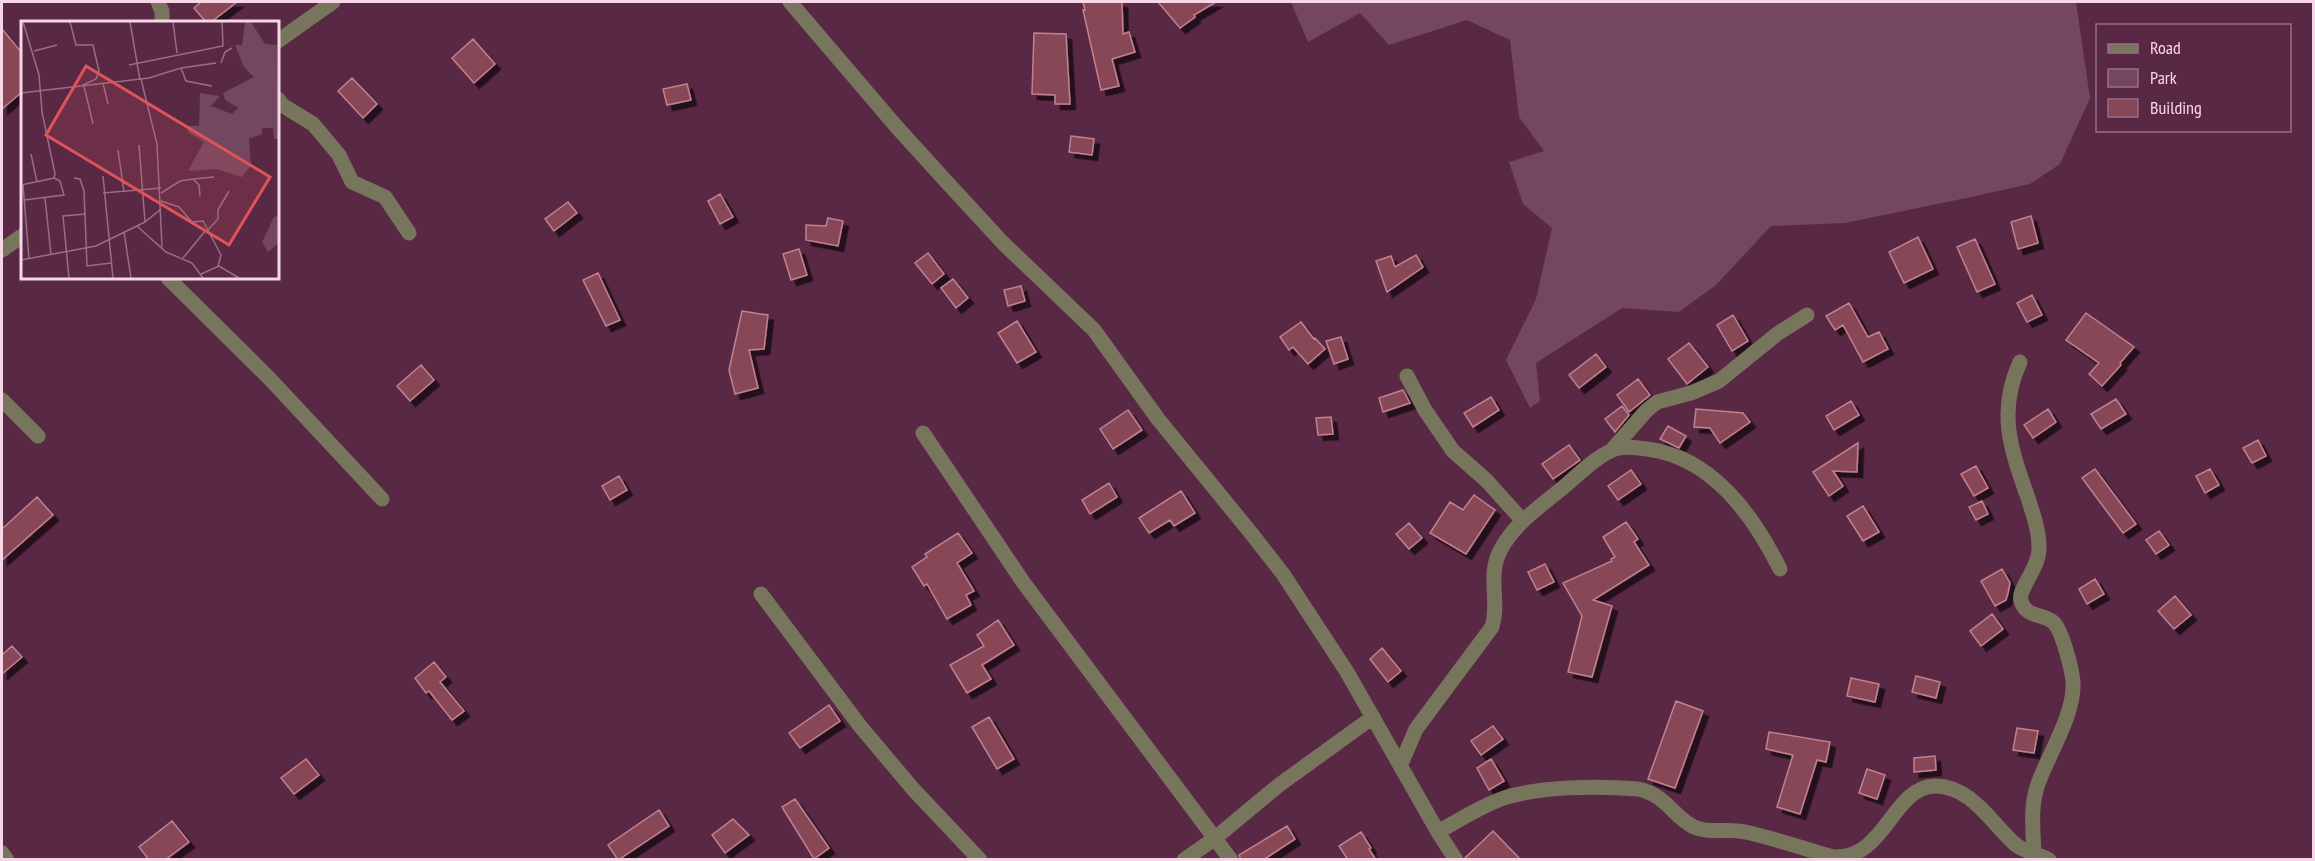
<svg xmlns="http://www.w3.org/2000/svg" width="2315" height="861" viewBox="0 0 2315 861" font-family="'PT Sans Narrow',sans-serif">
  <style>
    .green { fill: #734760 }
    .building { fill: #874756; stroke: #c2818f; stroke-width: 1.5; filter: url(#shadow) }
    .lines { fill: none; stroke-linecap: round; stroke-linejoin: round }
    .minor { stroke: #77765d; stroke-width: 15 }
    .inset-road { fill: none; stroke: #986e86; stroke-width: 1.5 }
    .view { fill: #de5458; fill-opacity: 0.15; stroke: #de5458; stroke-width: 3 }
    .inset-edge { fill: none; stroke: #f7d7e7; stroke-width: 3 }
  </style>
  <defs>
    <filter id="shadow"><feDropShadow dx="5.5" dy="5.5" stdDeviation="0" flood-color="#0009"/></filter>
  </defs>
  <rect width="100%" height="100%" fill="#592845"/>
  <path class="green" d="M1291 2H2076L2090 98 2060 164 2030 184 1971 197 1845 223 1771 226 1716 285 1679 312 1622 308 1536 363 1540 401 1530 408 1506 360 1536 299 1552 228 1523 204 1509 162 1544 151 1519 117 1510 40 1467 20 1389 45 1360 13 1308 42Z"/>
  <path class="building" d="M201 2H237L211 22H206L194 8Z
    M1083 2H1122L1123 34 1129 32 1135 52 1112 59 1119 86 1101 90 1083 10H1085Z
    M1158 2H1216L1194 15 1195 17 1180 28Z
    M2 29 22 53V92L2 109Z
    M1034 33 1066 34 1070 104H1055V95L1032 94Z
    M473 39 495 64 474 83 452 58Z
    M352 78 377 104 363 118 338 91Z
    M687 84 691 100 667 105 663 89Z
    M1071 136 1094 139 1092 155 1069 152Z
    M720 194 733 217 720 224 708 201Z
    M568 202 577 213 554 231 545 219Z
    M2031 216 2038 243 2018 249 2011 222Z
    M828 218 843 221 838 246 806 240V225L826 226Z
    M1918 237 1933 269 1904 283 1889 252Z
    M1975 239 1995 284 1977 292 1957 247Z
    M799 249 807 275 791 280 783 254Z
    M928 253 944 274 932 284 915 263Z
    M1416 255 1423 267 1387 292 1376 261 1391 256 1395 267Z
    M598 273 620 320 606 326 583 280Z
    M953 279 968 298 956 308 941 288Z
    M1021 286 1025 301 1008 306 1004 290Z
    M2032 295 2042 315 2027 322 2017 303Z
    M1849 303 1868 337 1879 332 1888 349 1863 362 1843 325 1835 330 1826 316Z
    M742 311 768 315 764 349 749 350 758 388 735 394 729 370Z
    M2086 313 2134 347 2120 363 2121 365 2102 386 2089 374 2099 363 2066 340Z
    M1733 315 1748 341 1732 351 1717 325Z
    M1017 321 1036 352 1017 363 998 333Z
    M1301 322 1314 339 1315 338 1325 349 1308 364 1293 347 1289 350 1280 337Z
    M1341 337 1348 359 1334 364 1326 341Z
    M1689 343 1708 367 1687 384 1668 359Z
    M1596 354 1606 367 1579 388 1569 375Z
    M421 365 434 380 410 401 397 386Z
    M1638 379 1650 395 1629 412 1617 395Z
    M1403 390 1410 403 1383 412 1379 398Z
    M1491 397 1499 410 1473 427 1464 413Z
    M2116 399 2126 414 2101 429 2091 414Z
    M1851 401 1859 415 1834 430 1826 416Z
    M1622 406 1629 415 1615 432 1605 419Z
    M1696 409 1743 413 1750 422 1720 443 1710 428 1694 427Z
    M2048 409 2056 422 2033 438 2024 425Z
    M1128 410 1142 430 1113 449 1100 429Z
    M1331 417 1333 434 1318 435 1316 418Z
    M1668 426 1686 436 1679 448 1660 439Z
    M2258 440 2266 456 2252 463 2243 448Z
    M1858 443 1857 472 1833 471 1843 486 1829 496 1813 472Z
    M1569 445 1580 460 1553 479 1542 464Z
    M1976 466 1988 488 1974 496 1961 474Z
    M2095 469 2136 524 2123 533 2082 478Z
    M2210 469 2219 485 2205 493 2196 476Z
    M1631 470 1641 484 1618 500 1608 486Z
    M619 476 627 490 610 500 602 486Z
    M1109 483 1117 497 1090 514 1082 500Z
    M1181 491 1195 513 1174 526 1170 520 1149 533 1139 518Z
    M1474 495 1495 510 1466 554 1430 533 1450 502 1463 510Z
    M37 497 53 515 2 560V529Z
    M1982 501 1988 514 1976 520 1969 507Z
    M1863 506 1879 532 1863 541 1847 516Z
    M1626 522 1638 539 1634 542 1649 565 1593 600 1612 606 1592 677 1568 672 1582 616 1563 583 1612 561 1611 559 1615 557 1603 537Z
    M1409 523 1422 538 1409 549 1396 534Z
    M2159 531 2169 545 2156 554 2146 540Z
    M958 533 972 553 957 563 974 591 966 595 971 605 947 619 927 584 924 586 912 567 927 557 925 554Z
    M1545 564 1554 582 1537 590 1528 572Z
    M2002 569 2010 583 2008 593 2006 600 1995 606 1981 581Z
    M2095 579 2104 594 2087 604 2079 589Z
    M2175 596 2191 615 2174 629 2158 611Z
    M1992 614 2003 629 1981 646 1970 631Z
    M998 620 1014 645 982 665 991 679 967 693 950 665 984 646 977 635Z
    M12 646 22 657 2 674V655Z
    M1382 648 1401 671 1388 682 1370 659Z
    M434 662 446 677 440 682 464 711 452 720 429 691 426 693 415 678Z
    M1916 676 1940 682 1936 698 1912 692Z
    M1851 678 1879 684 1875 702 1847 696Z
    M1676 701 1703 711 1675 788 1648 779Z
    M829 705 840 721 800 748 789 733Z
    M989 717 1014 759 997 769 972 727Z
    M1493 726 1503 739 1481 755 1471 741Z
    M2017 728 2038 731 2034 753 2013 750Z
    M1769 732 1830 742 1826 762 1817 760 1800 814 1777 807 1793 755 1766 749Z
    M1935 756 1936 770 1914 772V758Z
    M306 759 319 775 294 794 281 778Z
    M1491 759 1504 781 1489 790 1477 768Z
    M1867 769 1885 775 1877 799 1859 793Z
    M795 799 829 848 814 859 782 807Z
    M659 810 669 826 618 860 608 845Z
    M733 819 749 835 725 853 712 835Z
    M172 821 189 842 165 860H149L139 847Z
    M1287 826 1295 839 1263 860H1241L1239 855Z
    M1493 831 1521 860H1466L1465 858Z
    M1361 832 1371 848 1369 849 1376 860H1348L1339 846Z"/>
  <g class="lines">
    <path class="minor" d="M158 2 162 11V22
      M790 2 895 125 943 178 1003 243 1094 330 1158 419 1251 533 1283 574 1347 672 1438 832 1456 860
      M278 41 333 2
      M278 99 282 105 313 124 339 155 352 182 385 197 409 233
      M2 250 22 236
      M168 278 269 378 382 499
      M2020 362C1997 412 2011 450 2028 498 2033 514 2039 530 2039 547 2040 568 2017 589 2021 601 2026 618 2042 613 2053 622 2062 629 2072 670 2073 682 2075 714 2048 755 2038 784 2030 806 2033 829 2034 852
      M1407 376 1425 410 1453 451 1486 480 1523 521
      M2 400 38 436
      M923 433 1023 582 1231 860
      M1612 450 1646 411 1657 402 1691 393 1719 381 1777 334 1807 315
      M761 594 860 726 913 789 980 860
      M1401 764 1416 729 1492 627C1500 602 1487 576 1500 551 1513 525 1538 508 1560 490 1576 477 1600 452 1619 448 1628 446 1638 448 1647 449 1712 457 1753 515 1780 569
      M1438 832C1459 820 1481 806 1504 798 1540 786 1600 786 1638 789 1667 795 1672 816 1694 827 1709 834 1729 828 1745 832 1774 838 1804 849 1833 857 1885 860 1892 788 1934 786 1971 785 1992 824 2015 844 2024 852 2038 853 2049 860
      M2 853 7 860
      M1184 860 1214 839 1279 785 1373 717"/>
  </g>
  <g transform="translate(21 21)">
    <rect width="258" height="258" fill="#592845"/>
    <path d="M224 1H230L244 23 256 24 258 118H253L252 107H241V113L228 118 230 144 221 156 195 148 167 150 183 121 167 111 168 105H178L179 72 199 75 190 85 211 93 217 87 204 79 202 72 233 56 223 46 214 24H221ZM258 195V222L247 231 241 221 253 196Z" fill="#734760"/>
    <path class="inset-road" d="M49 1 55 24H72L78 50 75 58 60 65M109 1 119 59M152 1 156 32M13 30 36 24M200 42 204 31 211 27M108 44 202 25 201 1M160 47 165 60 191 65M120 58 136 123 141 226M82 62 87 83M63 65 72 103M0 72 128 57 160 47 195 42M118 124 124 201M97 129 103 171M10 133 16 161M82 155 92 257M53 157 59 158 63 170 66 245 90 242M172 158 193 156M0 164 33 157 34 153 21 91 18 54 2 1M2 164 8 238M82 172 140 167M140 172 159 160 172 158 178 164 179 175M24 177 30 234M3 179 43 174 39 160 33 157M140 180 158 186 171 201 182 200 200 234 197 245M116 205 145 231 171 242 182 257M186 210 197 198V189L208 170M103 211 110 257M162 237 185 209M0 239 75 225 124 201 140 188M180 253 198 245 218 257M48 257 42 195 65 193"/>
    <path class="view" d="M65 45 249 156 208 224 25 114Z"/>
    <rect width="258" height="258" class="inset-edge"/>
  </g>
  <rect width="2315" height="861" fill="none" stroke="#f7d7e7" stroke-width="6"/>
  <rect x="2096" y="24" width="195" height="108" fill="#592845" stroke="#986e86" stroke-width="1.5"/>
  <rect x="2108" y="44" width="30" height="9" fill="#77765d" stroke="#986e86" stroke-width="1.5"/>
  <text x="2150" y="54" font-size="18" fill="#f7d7e7">Road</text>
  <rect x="2108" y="69" width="30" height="18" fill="#734760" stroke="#986e86" stroke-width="1.5"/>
  <text x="2150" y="84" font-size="18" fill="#f7d7e7">Park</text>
  <rect x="2108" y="99" width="30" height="18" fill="#874756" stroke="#986e86" stroke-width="1.5"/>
  <text x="2150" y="114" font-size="18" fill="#f7d7e7">Building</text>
</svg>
